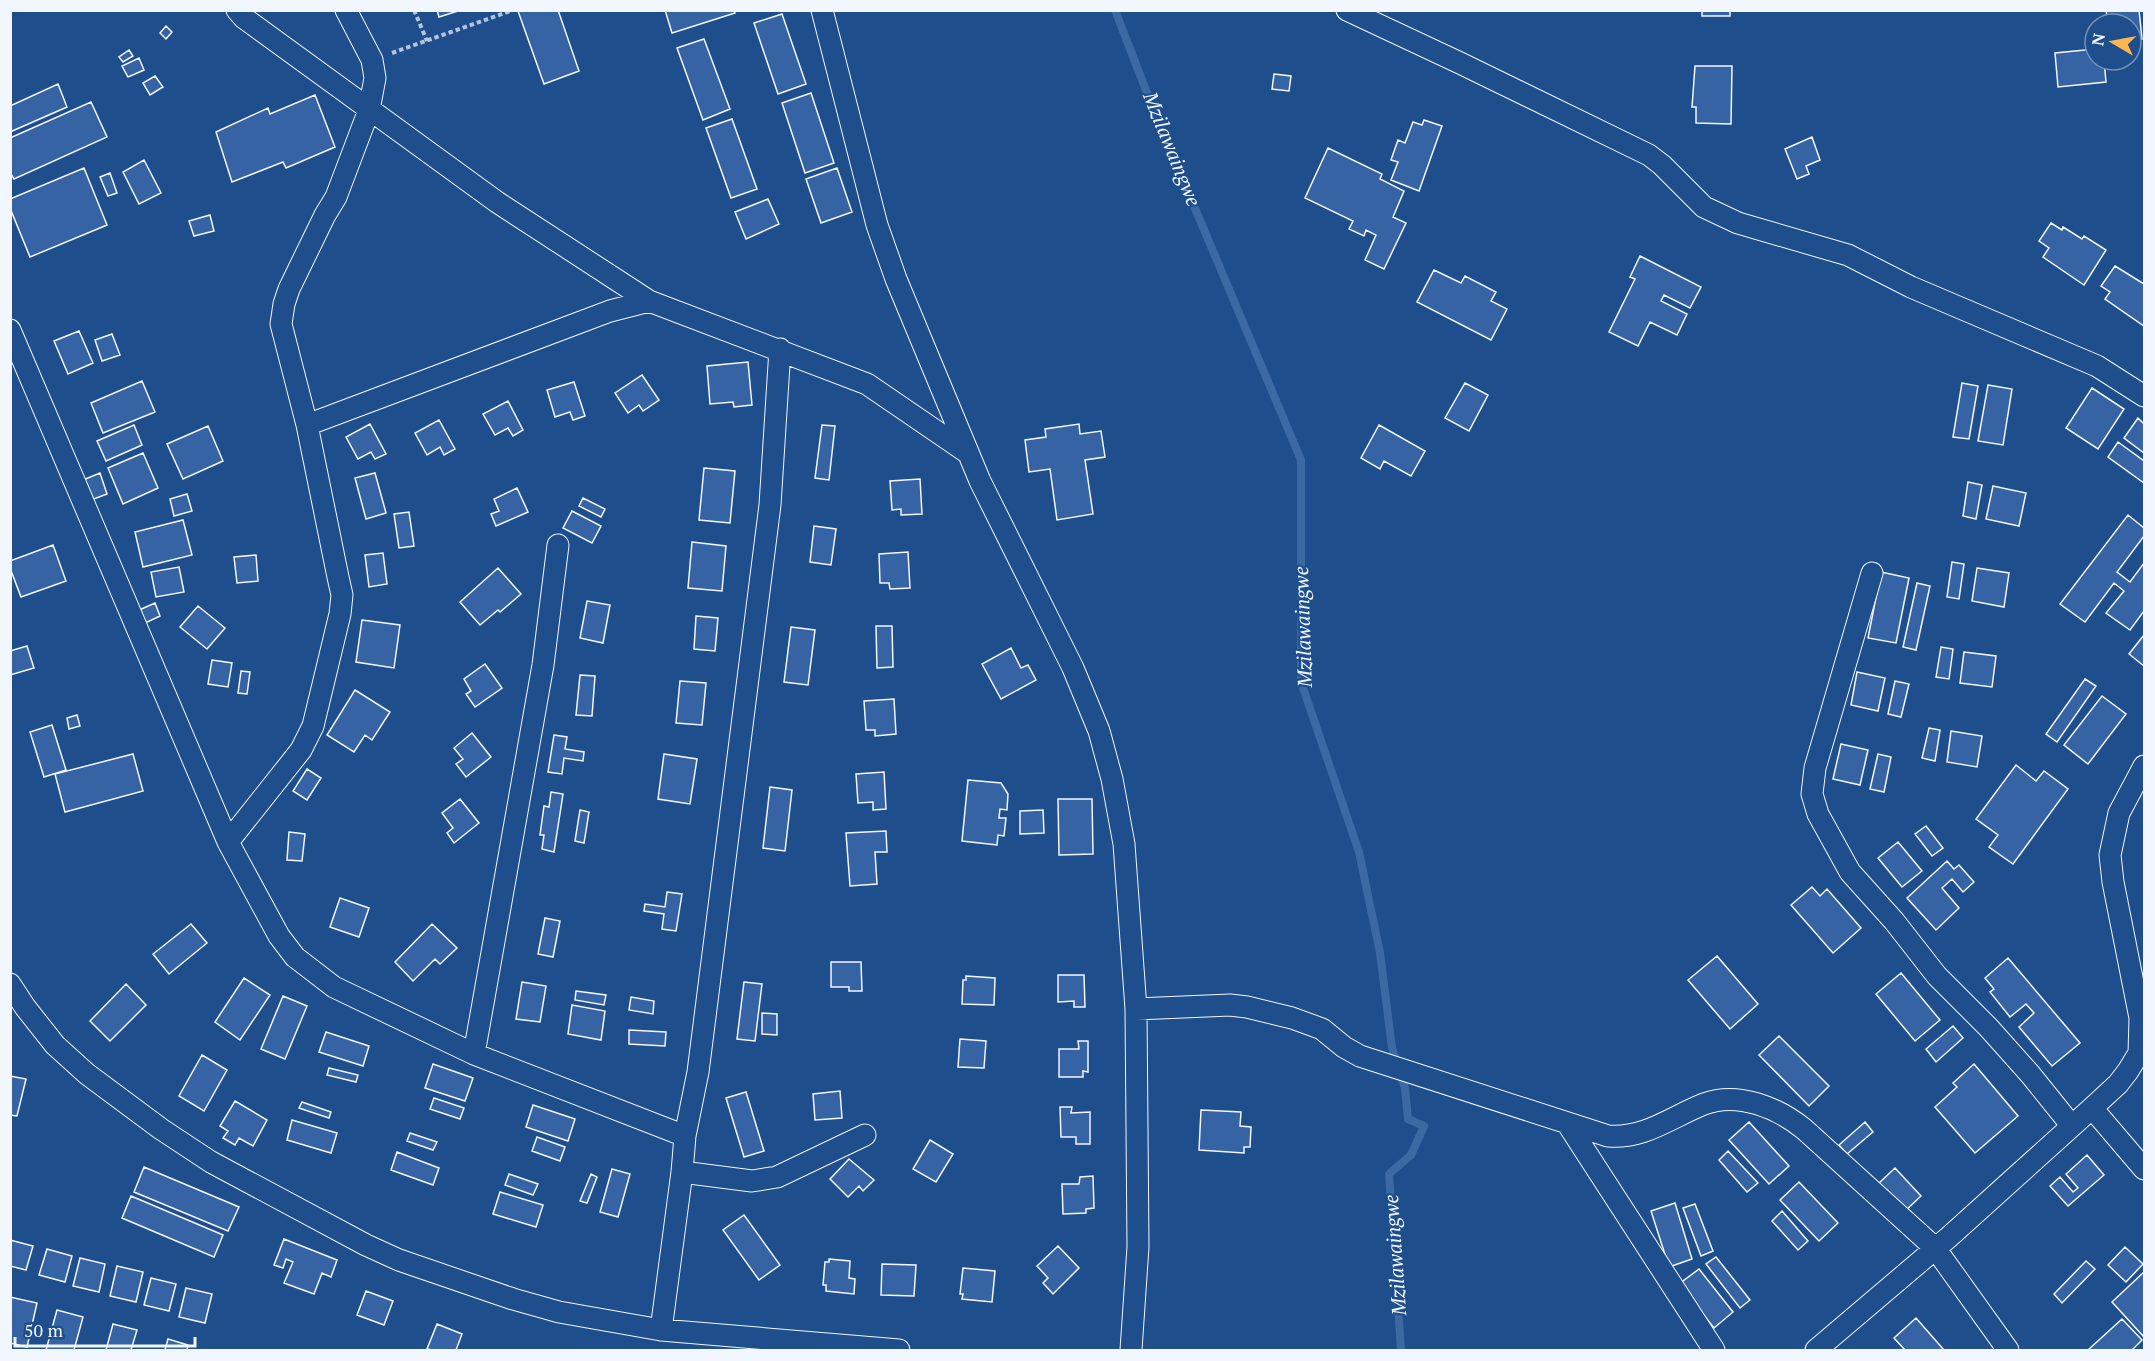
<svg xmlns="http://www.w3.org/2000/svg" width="2155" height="1361" viewBox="0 0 2155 1361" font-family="'PT Serif',serif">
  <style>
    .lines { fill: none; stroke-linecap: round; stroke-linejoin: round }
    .stream { stroke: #3b69a3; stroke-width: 8 }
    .building { fill: #3563a3; stroke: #f2f6ff; stroke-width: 1.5 }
    .minor-casing { stroke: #f2f6ff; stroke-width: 23 }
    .path { stroke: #b3c4dc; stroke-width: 4; stroke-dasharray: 4.5 3; stroke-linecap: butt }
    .minor { stroke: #1f4e8c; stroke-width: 21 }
    .labels { text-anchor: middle; stroke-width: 4.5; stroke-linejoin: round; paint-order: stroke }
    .water-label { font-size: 20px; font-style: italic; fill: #f2f6ff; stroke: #1f4e8c }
  </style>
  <rect width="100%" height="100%" fill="#1f4e8c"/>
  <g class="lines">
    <path class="stream" d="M1115 10 1154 111 1301 460V682L1359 852 1380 953 1392 1048 1405 1088 1408 1119 1424 1126 1411 1155 1389 1174 1401 1350"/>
  </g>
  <path class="building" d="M437 10H461L439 17Z
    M558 10 579 71 544 84 518 11Z
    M665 10H734L735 13 672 33Z
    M1702 10H1730V16H1702Z
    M2106 10H2139L2142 39 2131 40V24H2108Z
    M782 14 806 84 778 94 754 23Z
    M166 26 172 32 166 39 160 33Z
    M704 39 730 109 703 120 677 48Z
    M2095 49V60H2104L2106 82 2058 87 2055 53Z
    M129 50 133 56 123 62 119 57Z
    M139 58 144 70 128 77 122 66Z
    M1695 66H1732L1731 124 1696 123V107H1692Z
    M1274 74 1291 76 1289 91 1272 89Z
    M155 76 163 87 150 95 143 83Z
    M58 84 67 107 10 132V106Z
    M811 93 834 163 805 173 782 103Z
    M315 95 335 147 286 168 283 162 232 182 216 132 268 108 270 114Z
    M91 102 107 137 14 179 10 172V138Z
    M732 119 757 189 731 198 706 128Z
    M1424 120 1442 126 1419 191 1391 180 1398 162 1391 160 1398 140 1405 143 1413 122 1422 125Z
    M1812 137 1820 160 1806 166 1809 174 1797 179 1785 149Z
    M1328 148 1382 174 1380 179 1404 191 1393 217 1406 223 1384 269 1365 260 1376 235 1366 230 1364 236 1349 229 1353 221 1305 198Z
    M144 160 161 193 139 204 123 172Z
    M84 168 107 225 30 257 10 208V199Z
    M837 168 852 212 821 223 806 179Z
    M110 173 117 193 108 196 100 177Z
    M768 199 779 224 746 239 735 212Z
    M210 215 214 231 194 236 189 221Z
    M2051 223 2062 230 2063 227 2082 239 2084 236 2106 250 2084 285 2043 257 2049 248 2039 241Z
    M1640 256 1701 287 1690 308 1664 295 1661 301 1687 314 1677 335 1650 322 1638 346 1609 332 1635 279 1630 277Z
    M2115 266 2144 284V326L2105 299 2110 292 2101 286Z
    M1434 270 1461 283 1465 276 1496 292 1491 301 1507 309 1491 340 1417 302Z
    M79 331 93 363 68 374 54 341Z
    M112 334 120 355 102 361 95 340Z
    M748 362 752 405 734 407 733 402 710 404 707 366Z
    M642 375 659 400 643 411 639 405 628 413 615 393Z
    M142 381 155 412 103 433 91 403Z
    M574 382 585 416 573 420 570 412 555 417 547 390Z
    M1465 383 1488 395 1469 431 1445 418Z
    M1962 383 1978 386 1969 439 1953 437Z
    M1988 385 2012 389 2003 445 1978 441Z
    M2092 388 2124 409 2098 449 2066 428Z
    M508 401 523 430 513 436 508 428 495 435 483 414Z
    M2138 418 2144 424V453L2124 438Z
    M439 420 455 449 444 455 440 447 427 455 415 433Z
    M370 424 386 454 375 459 371 452 358 459 346 437Z
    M1079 424 1080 434 1101 431 1105 457 1085 460 1093 514 1057 520 1050 469 1029 472 1025 440 1046 437 1045 429Z
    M134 425 142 445 106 461 97 441Z
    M822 425 835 426 829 480 815 478Z
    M1379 425 1425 451 1411 476 1384 461 1380 469 1361 458Z
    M208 426 223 461 183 479 167 444Z
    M2118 442 2144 461V483L2108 457Z
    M143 453 158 488 123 504 108 468Z
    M704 468 735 471 730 523 699 520Z
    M100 473 107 494 91 500 83 480Z
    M375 473 386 513 366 519 355 478Z
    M920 479 922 514 901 515V509L892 510 890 481Z
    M1968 482 1982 485 1976 519 1963 516Z
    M1993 486 2026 493 2019 526 1986 519Z
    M517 488 528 512 496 526 491 514 499 511 494 499Z
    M187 494 192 511 174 516 170 499Z
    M583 498 605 509 601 517 579 506Z
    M572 511 601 526 592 543 563 528Z
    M409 512 414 546 399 548 394 514Z
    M2128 515 2144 528V536L2117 572 2130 582 2144 563V611L2130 630 2106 613 2124 591 2114 583 2085 622 2060 604Z
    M183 520 192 555 143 567 135 532Z
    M814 526 836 529 831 565 810 562Z
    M692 542 726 546 722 591 688 588Z
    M53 545 66 581 21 597 10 568V561Z
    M908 552 910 588 890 589 889 583H880L879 554Z
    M383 553 387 584 369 587 365 555Z
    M256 555 258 581 237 583 234 557Z
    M1952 562 1964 564 1959 599 1947 597Z
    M179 567 184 592 156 597 151 572Z
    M498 568 521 594 500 612 498 610 480 625 460 602Z
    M1977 568 2009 573 2004 607 1972 601Z
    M1881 572 1909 578 1896 643 1868 638Z
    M1917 583 1930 586 1916 650 1903 647Z
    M587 601 610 605 603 643 580 638Z
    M155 603 160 616 143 624 137 611Z
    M198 606 225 628 207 649 180 627Z
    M696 616 718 618 715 651 694 649Z
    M362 620 400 625 394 668 356 662Z
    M876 626H892L893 667 877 668Z
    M791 627 815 630 808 685 784 682Z
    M2144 635V666L2129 654Z
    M27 646 34 668 10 675V651Z
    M1941 647 1953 649 1949 679 1936 677Z
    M1011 648 1021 668 1028 665 1036 680 1001 699 982 664Z
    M1964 652 1996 656 1992 687 1960 683Z
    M212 660 232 663 228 687 208 684Z
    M485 664 502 688 475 707 466 694 471 691 464 679Z
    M241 671 250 672 247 694 238 693Z
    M1857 672 1885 678 1878 711 1851 705Z
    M580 675 595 676 592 716 576 715Z
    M2085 679 2096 686 2057 742 2046 734Z
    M680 681 706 683 702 725 676 723Z
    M1895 681 1909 684 1901 717 1888 714Z
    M355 690 390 712 372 740 365 735 354 752 327 735Z
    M2102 696 2126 714 2088 764 2064 745Z
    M894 699 896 734 875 736V730H866L864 701Z
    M77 715 80 726 69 729 67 718Z
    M52 725 66 770 44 777 30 732Z
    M1929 728 1940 730 1935 761 1922 758Z
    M1951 731 1982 736 1977 767 1947 762Z
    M472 733 491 757 466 777 456 764 463 759 454 748Z
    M554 735 567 737 565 749 584 752 583 761 564 758 562 774 548 772Z
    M1841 744 1868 750 1860 785 1833 779Z
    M133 754 143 791 65 812 55 774Z
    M664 754 697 759 690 804 658 799Z
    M1878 754 1891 757 1884 792 1870 789Z
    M2016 765 2036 781 2044 771 2068 789 2013 864 1989 847 1998 835 1976 819Z
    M307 769 321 778 307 800 293 791Z
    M884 772 886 809 873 810V802L858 803 856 774Z
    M968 780 1001 783 1008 794 1007 810 1000 809 999 818H1006L1004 836 998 835 997 845 962 841Z
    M770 787 792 790 785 851 763 848Z
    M551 792 563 794 554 852 542 849 544 835H540L544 806 549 807Z
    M460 799 479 823 454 843 447 833 453 828 442 813Z
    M1058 799H1092L1093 854 1059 855Z
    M580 810 589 812 584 843 575 841Z
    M1043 810 1044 833 1020 834V811Z
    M1926 826 1943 848 1932 856 1915 834Z
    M886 831 887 852H875L877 884 850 886 846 833Z
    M289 832 305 834 302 861 287 860Z
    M1898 842 1922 871 1902 887 1878 858Z
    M1947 861 1954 869 1959 865 1974 882 1963 892 1952 879 1942 888 1959 908 1936 930 1907 898Z
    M1812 887 1820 896 1827 889 1861 928 1833 953 1791 905Z
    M667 892 682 894 676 931 662 929 664 914 644 911 645 904 665 907Z
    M340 898 369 908 359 937 330 927Z
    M545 918 560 921 553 957 538 954Z
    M191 924 207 943 169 974 153 954Z
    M432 924 457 948 440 964 435 959 413 981 395 962Z
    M1717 956 1758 1004 1730 1029 1688 980Z
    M2008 958 2080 1043 2052 1066 2019 1027 2034 1013 2026 1004 2010 1017 1990 992 1994 989 1985 978Z
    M831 962H861L862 991H849V987H831Z
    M1901 973 1940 1020 1915 1041 1876 994Z
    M1058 975H1084L1085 1007H1074V1001L1058 1002Z
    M966 976 995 978 994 1005 962 1004 963 980H966Z
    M244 978 270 995 240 1040 215 1022Z
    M522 982 546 986 540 1022 516 1019Z
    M744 982 762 984 755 1041 737 1039Z
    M126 984 146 1005 110 1041 90 1021Z
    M576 991 606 995 604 1005 575 1000Z
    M283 996 307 1006 285 1059 261 1049Z
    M631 997 654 1001 653 1014 629 1010Z
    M572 1005 605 1011 601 1040 568 1034Z
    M762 1013 777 1014V1035L762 1034Z
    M1953 1026 1963 1038 1936 1062 1926 1049Z
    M629 1030 666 1032 665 1046 629 1044Z
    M326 1032 369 1046 363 1066 319 1052Z
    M1779 1036 1829 1086 1809 1106 1759 1055Z
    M960 1039 986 1041 984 1068 958 1067Z
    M1078 1041H1088V1072L1083 1071V1077H1059V1049H1079Z
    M202 1055 227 1070 204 1111 179 1096Z
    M433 1064 473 1078 465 1101 425 1088Z
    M1974 1064 2018 1116 1975 1153 1935 1107 1957 1087 1953 1083Z
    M329 1068 358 1075 356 1082 327 1075Z
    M10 1076 26 1079 17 1116 10 1115Z
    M840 1091 842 1118 815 1120 813 1094Z
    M746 1092 764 1151 744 1157 726 1098Z
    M434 1098 464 1108 460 1119 430 1109Z
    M235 1101 267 1120 253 1146 239 1138 235 1145 223 1138 228 1131 220 1126Z
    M302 1102 331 1112 329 1118 299 1108Z
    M533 1105 575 1119 568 1141 526 1127Z
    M1060 1107H1072L1071 1113 1090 1112V1144H1076V1137H1061Z
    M1201 1110 1241 1112 1240 1126 1251 1127 1250 1147H1244V1153L1199 1150Z
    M292 1120 337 1133 331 1153 287 1140Z
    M1749 1122 1789 1166 1769 1184 1729 1140Z
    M1865 1122 1873 1132 1847 1154 1839 1145Z
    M410 1133 437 1142 433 1150 407 1141Z
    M537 1137 565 1147 560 1161 532 1151Z
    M930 1140 953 1154 936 1182 913 1169Z
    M1728 1151 1758 1183 1747 1192 1719 1160Z
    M397 1152 439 1168 433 1185 391 1170Z
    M2087 1155 2104 1175 2068 1206 2050 1186 2060 1177 2073 1192 2078 1188 2066 1174Z
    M849 1159 874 1180 863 1191 859 1186 848 1197 830 1179Z
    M144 1167 239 1207 228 1231 134 1192Z
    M1895 1168 1921 1196 1904 1212 1878 1184Z
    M612 1169 630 1174 618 1217 600 1212Z
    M509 1174 538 1184 533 1195 505 1185Z
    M591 1174 597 1177 587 1203 580 1201Z
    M1093 1176 1094 1208 1086 1209V1213L1063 1214 1062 1184H1079L1080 1177Z
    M1799 1182 1838 1223 1819 1241 1780 1200Z
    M500 1192 543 1205 536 1227 493 1214Z
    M131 1196 223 1235 214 1257 122 1218Z
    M1675 1203 1692 1259 1669 1267 1651 1211Z
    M1695 1204 1713 1251 1701 1256 1683 1208Z
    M1782 1211 1808 1241 1798 1250 1772 1221Z
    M744 1215 780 1265 759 1280 723 1230Z
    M284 1239 337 1260 331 1277 322 1273 314 1294 284 1283 293 1262 286 1259 283 1268 274 1265Z
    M10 1240 33 1246 26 1270 10 1266Z
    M1058 1246 1079 1268 1053 1294 1043 1283 1048 1278 1037 1266Z
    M2125 1247 2143 1264 2126 1282 2108 1265Z
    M47 1249 72 1256 65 1282 39 1275Z
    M1716 1257 1750 1300 1740 1308 1706 1264Z
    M80 1258 105 1264 99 1292 73 1286Z
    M829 1259 850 1261 849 1278 855 1279 854 1294 826 1291V1285H823L825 1262H829Z
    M2086 1261 2095 1269 2062 1303 2054 1294Z
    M882 1264 916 1265 914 1296 881 1295Z
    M117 1266 143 1272 136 1302 110 1296Z
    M963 1268 995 1271 992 1302 962 1299 963 1294H960Z
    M1699 1269 1733 1312 1714 1328 1679 1284Z
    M2144 1272V1337L2112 1302Z
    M151 1278 176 1284 169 1311 144 1305Z
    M186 1288 212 1294 205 1323 179 1317Z
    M366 1291 393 1301 384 1325 357 1315Z
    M10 1297 37 1303 27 1347 10 1343Z
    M57 1310 83 1317 74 1350H46Z
    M1916 1318 1944 1350H1905L1894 1338Z
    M2122 1319 2142 1340 2132 1350H2088Z
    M113 1324 137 1330 131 1350H106Z
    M437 1324 462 1334 456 1350H432L427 1349Z
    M168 1339 188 1345 187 1350H165Z"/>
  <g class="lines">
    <g class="minor-casing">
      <path id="minor" d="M237 10 244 18 497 202 649 301 867 384 968 453
        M822 10 877 225 896 279 980 481 1073 668 1099 731 1112 779 1124 844 1136 1009 1138 1247 1131 1350
        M1347 10 1460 63 1649 155 1662 165 1704 207 1738 223 1848 255 1911 287 2097 366 2144 396
        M10 330 228 842 279 936 295 957 334 987 474 1054 685 1136 682 1172 661 1330 899 1350
        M307 425 610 311 649 301
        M1872 573 1815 768 1812 794 1818 814 1850 872 1894 921 1937 976 1988 1027 2030 1074 2071 1125
        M228 842 301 750 313 726 340 614 342 595 338 577 307 425 281 324 284 304 289 289 325 215 336 197 369 110 375 78 372 60 346 10
        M10 984 25 1007 55 1045 87 1074 161 1129 211 1162 366 1245 399 1260 513 1299 559 1312 661 1330
        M1136 1009 1230 1005 1247 1007 1292 1018 1322 1029 1344 1047 1360 1056 1608 1136C1645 1139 1671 1117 1704 1104 1738 1091 1778 1108 1804 1129L1935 1248 2008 1350
        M474 1054 543 665 558 545
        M2092 1108 2144 1169
        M1567 1123 1714 1350
        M685 1136 698 1072 770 505 780 349
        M682 1172 752 1181 777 1177 865 1135
        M1816 1350 1949 1237 2092 1108 2118 1084 2128 1071 2139 1053 2140 1018 2113 882 2110 855 2119 813 2144 766"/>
    </g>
    <path class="path" d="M414 10 427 41
      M392 53 513 10"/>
    <use href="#minor" class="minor"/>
  </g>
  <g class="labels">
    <g class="water-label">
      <text transform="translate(1172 149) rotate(68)" y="7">Mzilawaingwe</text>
      <text transform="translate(1303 627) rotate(-92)" y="7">Mzilawaingwe</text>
      <text transform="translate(1395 1255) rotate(-94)" y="7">Mzilawaingwe</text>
    </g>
  </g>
  <rect width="2155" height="1361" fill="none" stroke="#f2f6ff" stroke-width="24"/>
  <g transform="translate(2113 42) rotate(280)"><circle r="28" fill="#1f4e8c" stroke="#7391ba" stroke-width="1.5"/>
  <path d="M0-4.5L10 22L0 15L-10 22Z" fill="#ffb74d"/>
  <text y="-9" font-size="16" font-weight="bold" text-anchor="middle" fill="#f2f6ff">N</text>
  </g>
  <path d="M15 1337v9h180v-9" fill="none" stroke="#f2f6ff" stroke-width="3"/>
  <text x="24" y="1337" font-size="18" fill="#f2f6ff" stroke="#1f4e8c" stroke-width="4.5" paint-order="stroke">50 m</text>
</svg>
